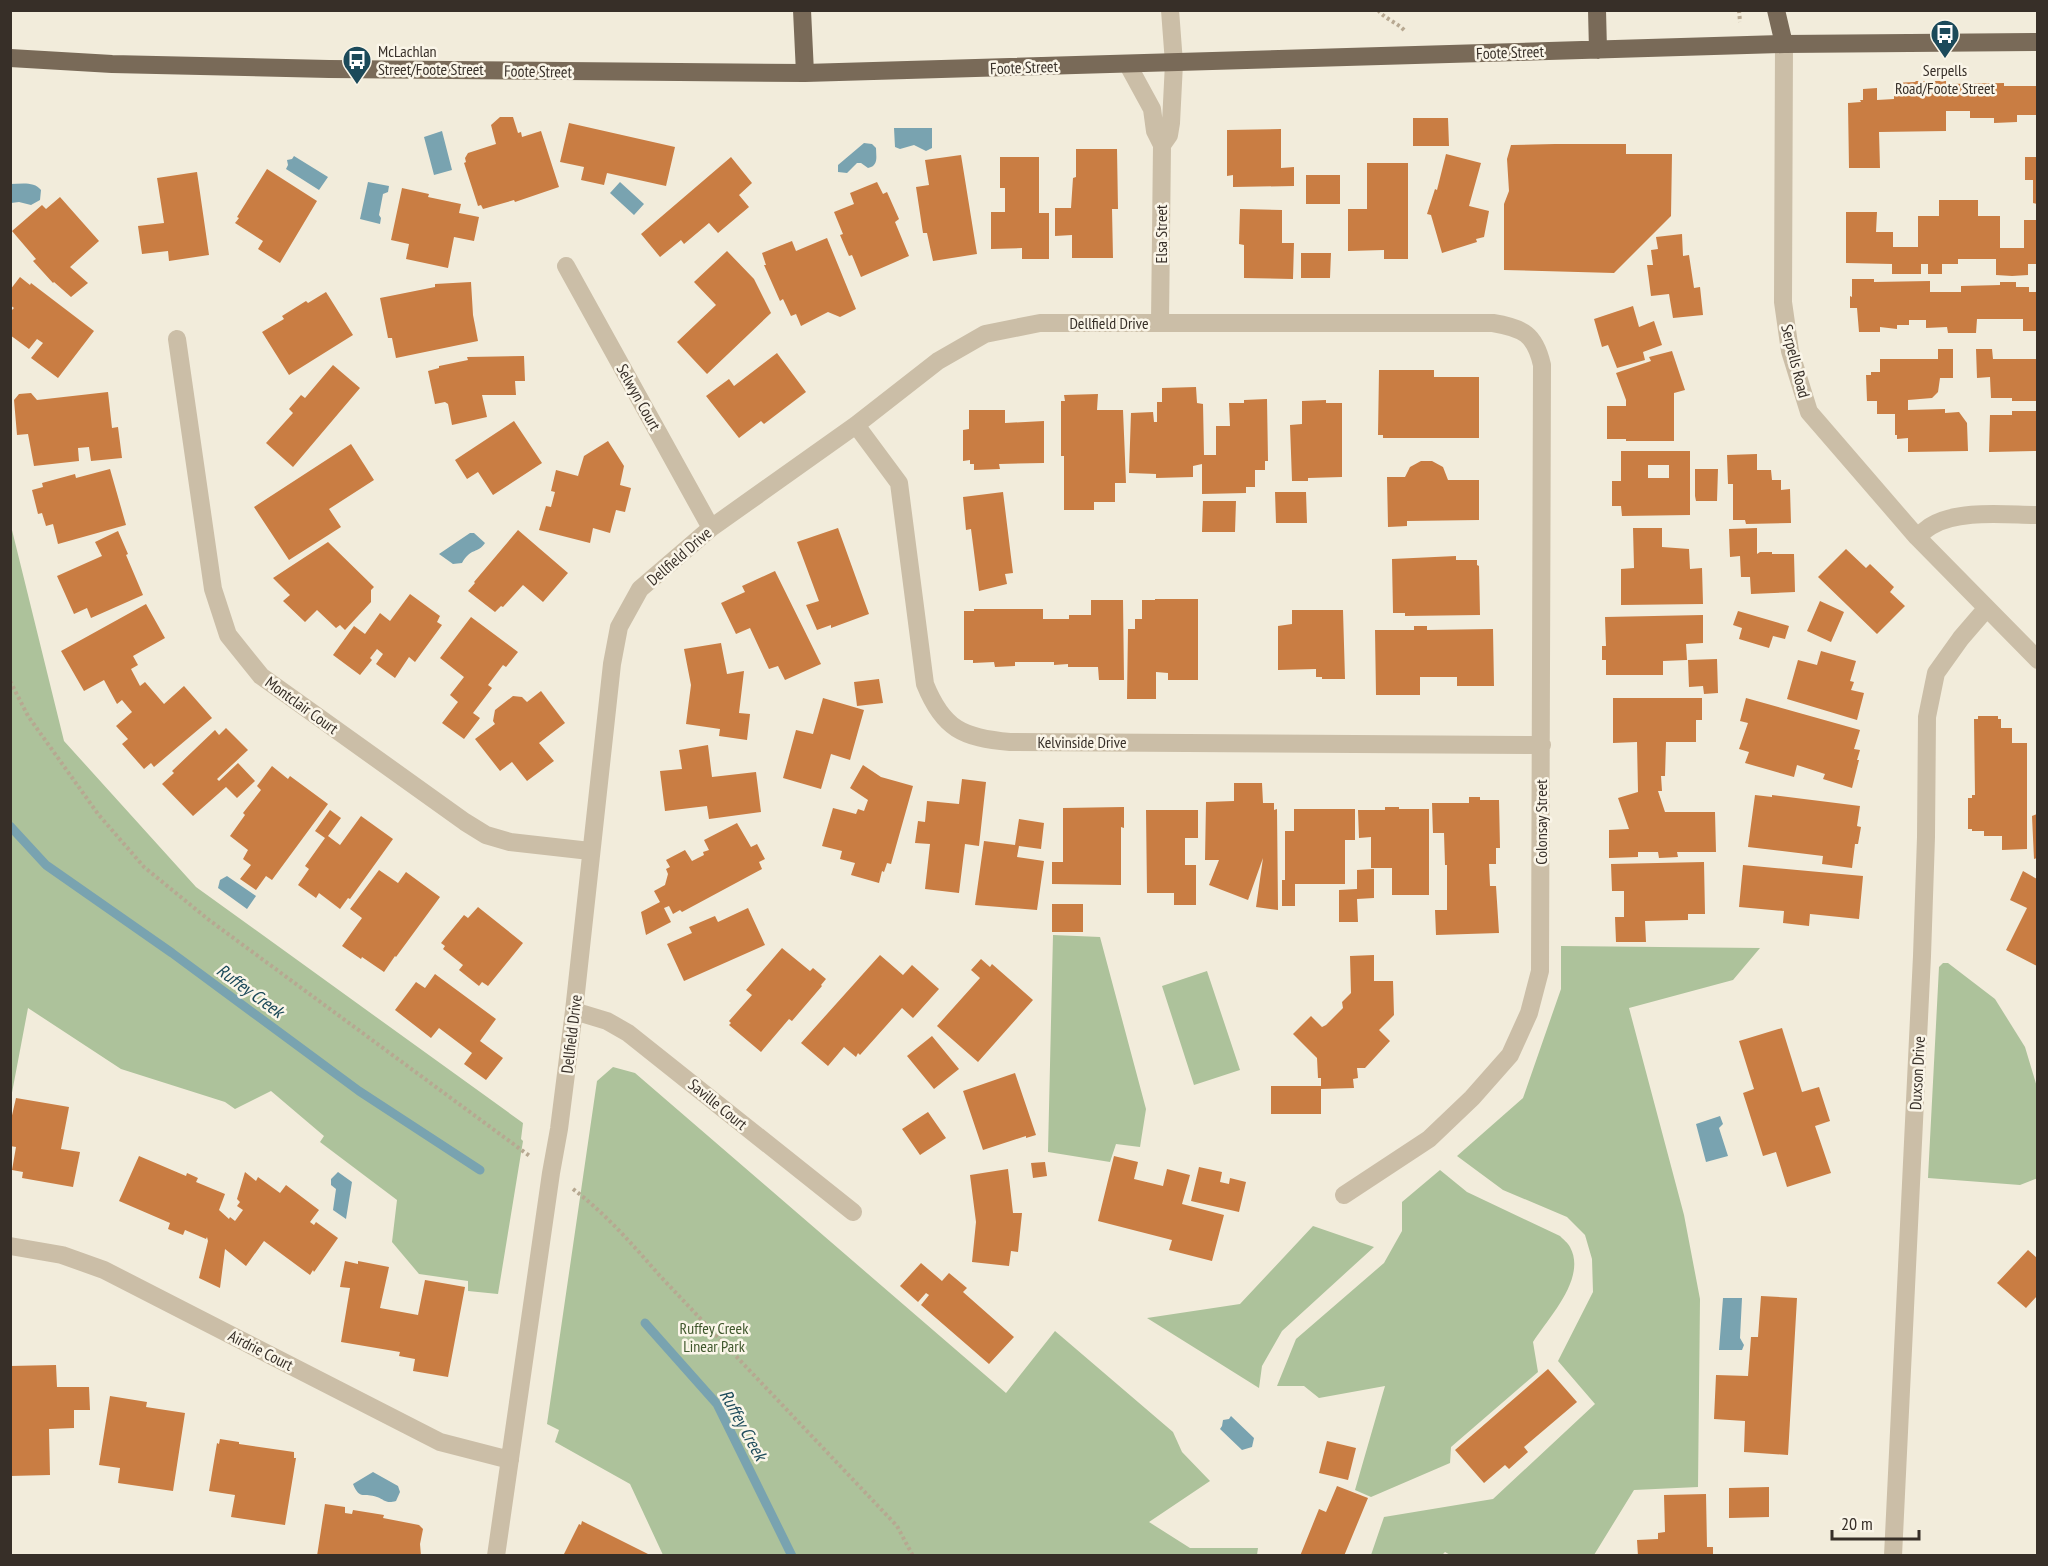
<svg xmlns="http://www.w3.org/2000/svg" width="2048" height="1566" viewBox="0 0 2048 1566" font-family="'PT Sans Narrow',sans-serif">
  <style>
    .green { fill: #adc29b }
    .water { fill: #79a3b0 }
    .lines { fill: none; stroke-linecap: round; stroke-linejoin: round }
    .stream { stroke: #79a3b0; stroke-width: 9 }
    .building { fill: #c97d43; fill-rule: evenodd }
    .path { stroke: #b7a891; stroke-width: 4; stroke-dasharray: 3 3; stroke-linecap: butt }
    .minor { stroke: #cbbea7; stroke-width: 18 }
    .major { stroke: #796a58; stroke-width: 18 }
    .labels { text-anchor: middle; stroke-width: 5; stroke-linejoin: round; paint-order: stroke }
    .poi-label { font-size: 16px; fill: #372f28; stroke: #faf5e8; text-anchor: start }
    .street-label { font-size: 16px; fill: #372f28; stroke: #faf5e8 }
    .park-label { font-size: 16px; fill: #3e562b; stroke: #faf5e8 }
    .water-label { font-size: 18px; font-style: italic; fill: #1c4a5a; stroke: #faf5e8 }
  </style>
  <rect width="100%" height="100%" fill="#f2ecdb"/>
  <path class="green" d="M11 526 64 741 196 887 523 1123 521 1139 523 1141 498 1294 468 1291V1281L419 1274 392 1242 397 1200 320 1142 324 1136 271 1091 235 1109 225 1102 121 1069 28 1008 11 1098Z
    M1053 935 1100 937 1146 1109 1140 1147 1116 1144 1110 1162 1048 1152Z
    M1561 946 1760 948 1733 980 1629 1008 1684 1215 1700 1299 1698 1487 1634 1490 1594 1555 1452 1556 1445 1552 1442 1555H1371L1384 1517 1493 1499 1595 1404 1558 1361 1593 1292 1592 1259 1585 1235 1567 1217 1503 1190 1457 1156 1523 1098 1561 989Z
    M1943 963H1948L1995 999 2025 1047 2037 1087 2038 1178 2020 1185 1928 1178 1939 967Z
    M1207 971 1240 1070 1194 1085 1162 986Z
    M613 1067 635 1073 1006 1393 1055 1331 1173 1432 1182 1452 1210 1481 1149 1522 1190 1548H1258L1257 1555H663L630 1484 555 1442 559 1430 547 1424 597 1081Z
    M1440 1170 1467 1192 1560 1236C1563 1239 1568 1243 1570 1247 1587 1278 1549 1317 1533 1342L1538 1372 1451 1447 1450 1463 1371 1497 1355 1490 1385 1386 1319 1398 1304 1386H1277L1296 1339 1384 1263 1402 1231V1202Z
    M1313 1226 1374 1247 1282 1331 1262 1366 1259 1388 1147 1318 1240 1304Z"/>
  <path class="water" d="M894 128H932V148L926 151 914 145 900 149 895 147Z
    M442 131 452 170 434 175 424 137Z
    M864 143 872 144 876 148C876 156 879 166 868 168L861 163H857L847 173 838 172V165Z
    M294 156 328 177 319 190 286 169 288 165 287 160 292 159Z
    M368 182 389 186 388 192 383 194 379 215 381 218 380 224 360 219Z
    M620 182 644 204 634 215 610 193Z
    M10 184C21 184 34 181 41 190L40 200 31 205 19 202 11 203Z
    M470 533H474L485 543C478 554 471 547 462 563L453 564 439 554Z
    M227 876 256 896 247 909 218 888 220 880Z
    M1720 1116 1723 1124 1719 1128 1728 1156 1706 1162 1696 1124Z
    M338 1172 352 1182 346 1219 333 1210 336 1189 331 1185V1179Z
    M1723 1298H1742L1740 1338 1744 1345 1742 1350H1719Z
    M1231 1416 1254 1438 1252 1447 1242 1450 1220 1429 1222 1426 1223 1420 1229 1419Z
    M373 1472 398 1486 400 1492 396 1501C386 1504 385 1500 377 1497 364 1492 360 1501 353 1484Z"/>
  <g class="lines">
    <path class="stream" d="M10 826 46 865 172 953 359 1091 480 1170
      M645 1323 717 1404 792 1556"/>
  </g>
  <path class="building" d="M1916 81H1946V84L2004 83V86H2037V115H2017V122L1994 123V118H1970V111H1946V131L1879 132 1880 168H1849L1848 103 1861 102 1860 100H1863V89L1877 88V100L1894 99V83L1915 82Z
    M500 117H513L518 133 521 132 522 137 541 131 559 187 515 202 514 200 483 209 481 205 478 206 464 163 466 162 465 158 468 153 496 144 491 125Z
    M1413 118H1448L1449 146H1413Z
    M569 123 675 147 666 186 607 173 604 185 581 180 584 167 560 162Z
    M1281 129V168L1294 167V186L1233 187V175L1227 176V130Z
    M1555 144H1626V154H1672L1671 216 1614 273 1504 270V204L1509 191 1507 159 1511 145Z
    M1076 149H1117L1118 209H1112L1113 258H1072V235L1055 236V208H1071L1073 178 1076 177Z
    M1446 154 1481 163 1469 206 1489 211 1484 237 1476 239 1477 242 1442 253 1431 215 1427 214 1435 189 1437 190Z
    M961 155 977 254 933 261 927 233H923L916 187 929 185 925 160Z
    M731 157 752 183 739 195 749 207 718 233 709 223 684 244 681 240 660 257 641 234Z
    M1000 157H1039V213H1049V259H1022V248L991 249V212H1005V188H1000Z
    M2025 157H2037V204L2033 203V180H2025Z
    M1367 163H1408V259H1384V250L1348 251V209H1367Z
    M267 169 317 201 280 263 258 249 263 241 235 223 239 218 237 217Z
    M197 172 209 255 169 261 168 251 142 254 138 226 164 223 157 178Z
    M1306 175H1340V204H1306Z
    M877 182 883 194 887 192 899 219 895 222 909 256 861 277 852 255 849 256 840 235 843 234 834 212 854 204 850 193Z
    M402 188 429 194 428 197 461 204 459 213 479 217 474 241 454 237 448 268 406 259 409 244 391 240Z
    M60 197 99 241 70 267 88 283 71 297 54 282 53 283 33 261 36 259 12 231 42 205 46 209Z
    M1939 200H1978V216H2000V248H2024V220H2037V264H2028V275L2012 276 1996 275V259H1958V264H1942V274H1928V264H1921V274H1892V264L1846 263V212H1877L1876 232H1893V247H1918V216H1939Z
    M1240 209 1282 210V243H1294L1293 279 1244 278V245L1239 244Z
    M1682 234 1683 256 1689 255 1694 288 1700 287 1703 315 1673 318 1669 294 1651 296 1647 265H1653L1651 250 1658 249 1656 237Z
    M827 238 856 309 840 317 828 312 801 326 796 314 791 316 783 299 780 301 764 265H766L762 253 792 241 796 251Z
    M727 251 754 279 771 313 707 374 677 342 716 305 694 282Z
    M1301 253H1331L1330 278H1301Z
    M20 277 30 285 31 283 94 331 58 378 31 358 43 343 37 339 29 349 10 335V312L14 308 10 305V290Z
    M1852 279H1874V282L1930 281V292H1961V286L2000 285V282H2016V287H2029V292H2037V331H2023V319H1977L1976 333H1948L1947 327 1926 328V320H1909V325H1897V329L1880 327V332H1859L1857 308H1850V296L1852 297Z
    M471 282 473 315 478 341 396 358 392 338H388L380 298 435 287V284Z
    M326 292 353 335 289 375 262 332 284 319 282 316 306 301 308 303Z
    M1633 306 1639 327 1654 321 1662 345 1643 352 1645 360 1617 368 1608 345 1602 347 1594 319Z
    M1938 349H1953V378H1940L1938 392 1932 398 1908 400V410L1945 409V413L1959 412 1967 423 1968 451 1908 452V438L1897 439V435H1895V414H1877V401H1867L1866 375H1871V372H1880V359H1938Z
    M1976 349H1992L1993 359H2037V401H2012V398H1991L1990 377 1977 378Z
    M1672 351 1685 390 1674 393V441H1626V439H1607V406H1626V400L1616 373 1651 361 1649 357Z
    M777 353 806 392 764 424 761 421 739 438 706 396 729 379 734 386Z
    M524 356 525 381H515L516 395H482L487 417 452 425 448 404 445 402 435 404 428 371 439 368V366L468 360 467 357Z
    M333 365 360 388 293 467 266 443 293 413 289 409 301 395 305 398Z
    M1379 370H1434V377H1479V438H1383V435H1378Z
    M1196 387 1197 403 1203 404 1204 455H1216V426H1230L1229 403H1244V400L1267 399 1268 461H1265V470H1255V487H1246V493L1202 494V464L1193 466V477L1156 478V474L1129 473 1131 413 1153 412 1154 422H1157V402H1162V388Z
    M108 392 112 428 118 427 122 458 91 461 89 447 78 448 79 461 34 466 28 434 17 435 14 400 19 394 31 393 37 400Z
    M1098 394 1097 410H1123L1126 483H1115V502H1094V510H1064V456H1061V401H1065L1064 395Z
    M1326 400V403H1342V477L1308 478V481H1292L1290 425 1302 424V401Z
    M969 410H1005V423L1044 421V463L999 464 1000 469 974 470V464H970V460L963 461V430L969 429Z
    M2012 411H2037V451L1989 452 1990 415H2012Z
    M514 421 542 463 493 495 478 472 467 479 455 460Z
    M608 441 624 466 620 485 631 488 625 512 616 510 610 533 593 528 590 543 539 530 546 506 551 507 555 492 551 491 556 470 578 476 584 456Z
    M351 444 374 480 329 509 341 527 289 560 254 507Z
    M1621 451H1690V515L1622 516 1621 506H1612V481H1621ZM1648 465H1669V478H1648Z
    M1757 454V470H1771L1772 480H1781V490L1790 489 1791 523 1746 524 1745 520H1733V484H1728L1727 455Z
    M1421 461H1432L1443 467 1448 480H1479V520L1407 521V526L1388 527 1387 477H1405L1410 467Z
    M110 469 126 525 58 544 53 524 46 526 42 513 38 514 32 490 43 487 42 483 75 474 76 478Z
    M1695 469H1718L1717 501H1696L1695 496Z
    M1003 492 1013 573 1005 574 1007 584 979 591 971 529 966 530 963 497Z
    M1275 492H1306L1307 523H1276Z
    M1203 501H1236L1235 532H1202Z
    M838 528 869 614 831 628V625L817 630 806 605 819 601 797 542Z
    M1633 528H1662V547L1689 549 1690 569 1702 568 1703 604 1621 605V569L1634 568Z
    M1757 528V554L1760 552H1772V554H1794L1795 592 1751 594 1750 577H1741L1740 556 1730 557 1729 529Z
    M518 530 568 573 543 602 523 585 503 607 501 606 495 612 468 591 475 583 474 582Z
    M118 531 128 554 126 555 143 595 91 618 87 608 74 614 57 576 102 556 95 542Z
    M328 542 374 587 371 590V602L345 630 340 625 336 628 317 610 305 622 283 601 290 595 273 578Z
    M1846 549 1866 568 1870 564 1894 587 1890 592 1905 606 1877 634 1818 577Z
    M1456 556V560H1477V565L1479 566 1480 615 1405 616V613H1393L1392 559Z
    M775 571 821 664 785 680 778 666 769 669 750 628 736 634 721 603 745 592 742 586Z
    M410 594 440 616 437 622 442 625 415 662 409 657 395 678 376 664 383 654 377 649 370 658 372 660 360 675 333 655 354 626 365 634 380 613 390 621Z
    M1155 599H1198V680H1168V673L1156 672V699H1127L1128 629H1135V619H1142V600H1155Z
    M1091 600H1123L1124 680H1099L1098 667H1068V664L1054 665V662H1015V666L995 667 994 662 973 663V660H964V611H974V609H1043V619H1069V615H1091Z
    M1820 601 1844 612 1831 642 1807 631Z
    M146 604 165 638 133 656 138 665 131 669 140 686 145 682 164 704 184 686 212 718 154 767 151 763 144 769 122 744 128 739 116 726 132 712 122 700 117 704 104 680 84 691 61 651Z
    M1292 610H1343L1345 679H1322V677H1316V669L1278 670V626L1292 624Z
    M1738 611 1789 626 1785 639 1773 636 1769 648 1739 639 1742 628 1733 625Z
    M1703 615V643L1686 644 1687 660 1663 661V675H1606V660H1602V646H1606L1605 617Z
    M471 617 518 652 506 667 503 665 488 685 492 688 473 713 480 718 464 739 442 723 458 702 450 695 464 677 440 658Z
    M1414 626H1427V630L1493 629 1494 686H1457V677H1420V695H1376L1375 630H1414Z
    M721 643 727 674 744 671 739 713 750 714 747 740 719 736 720 729 686 724 691 685 684 649Z
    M1821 651 1856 661 1850 681 1854 682 1851 690 1864 693 1857 720 1787 699 1798 660 1817 665Z
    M1717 659 1718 693 1704 694 1703 686 1689 687 1688 660Z
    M879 679 883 703 857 706 854 682Z
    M541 691 565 723 539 743 554 761 527 781 512 762 500 771 475 739 495 724 493 721 495 710 513 696 522 697 527 702Z
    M823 698 864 710 850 760 831 754 821 789 783 778 796 730 813 734Z
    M1613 698H1702V720H1696V742H1666L1665 776H1661L1662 791H1658L1665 812H1715L1716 852H1677L1678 857 1659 858 1658 852H1638V857L1609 858V830L1629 829 1618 798 1638 792 1637 742 1613 743Z
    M1746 698 1860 730 1854 749 1860 750 1857 760H1859L1852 788 1823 779 1825 774 1797 765 1794 777 1745 763 1749 752 1739 749 1748 723 1740 721Z
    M1978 716H1998V719H2001V728H2012V743H2027V849L2002 850V836H1984V831H1972V829H1968V798H1972V795H1975L1974 719H1978Z
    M226 728 248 750 217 779 219 781 238 763 255 781 237 798 226 787 193 816 162 784 174 773 172 771 215 730 219 735Z
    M708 745 712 777 756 772 761 812 709 819 707 806 665 811 660 771 682 769 679 750Z
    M863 765 881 777 913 786 891 864 887 863 884 872 882 871 879 883 851 875 855 863 840 859 842 851 822 846 833 808 856 814 858 809 864 811 868 800 850 788Z
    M272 766 288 779 290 776 328 804 272 880 266 876 256 890 240 879 251 865 243 859 248 850 230 836 245 815 243 813 261 790 257 786Z
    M962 779 986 782 979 846 965 844 959 893 925 889 930 844 915 843 918 821 925 822 927 801 959 804Z
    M1234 783H1262L1263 803H1274V810L1277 809 1278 910 1256 907 1263 858 1248 900 1209 885 1219 860H1205L1206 802 1234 801Z
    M1755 795 1772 797V795L1860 806 1857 826 1861 827 1858 844H1855L1852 868 1822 864 1823 856 1748 847Z
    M1469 797H1480V800H1499L1500 848H1496V864H1489L1490 886H1496L1499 933 1436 935 1435 910H1447V865H1445L1444 833H1433L1432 803H1469Z
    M1124 807V828L1121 827V885L1052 884V862H1063V808Z
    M1385 807H1399V809H1429V895H1392V868H1371V837L1359 838 1358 810H1385Z
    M1294 809H1355V840H1345V884H1295V906H1282V880H1285V831H1294Z
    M330 810 341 818 328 836 340 845 361 816 393 839 350 899 348 898 340 909 319 893 316 898 298 885 309 869 305 866 325 838 315 831Z
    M1146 810H1198V838H1185V865H1196V905H1174V893H1147Z
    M2037 814V858L2034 859 2032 816Z
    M1019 819 1044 823 1041 849 1019 846 1017 857 1044 861 1037 910 975 905 984 841 1015 845Z
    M737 823 751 847 757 844 765 859 759 862 762 869 682 912 680 910 673 914 669 906 664 908 671 922 646 935 641 912 660 902 654 891 665 885 668 874 666 869 670 867 666 860 685 850 692 861 704 855 703 852 709 850 704 840Z
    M1704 862 1705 914H1688V920L1645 921 1646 942H1616L1615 917H1624V891H1612L1611 864Z
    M1743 865 1863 876 1859 919 1810 914 1809 926 1783 923 1784 911 1739 907Z
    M1374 869V898L1357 899 1358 922H1339V890L1357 889V870Z
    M379 870 398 883 406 872 440 897 396 957 395 956 384 972 362 957 361 959 342 946 362 918 350 909Z
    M2023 871 2037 879V966L2006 950 2027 908 2010 900Z
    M1052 904H1083V932H1052Z
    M478 907 523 943 488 986 482 982 479 986 459 970 463 965 443 949 445 946 441 943 464 915 468 918Z
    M748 908 765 945 684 981 667 944 692 933 689 927 715 916 718 922Z
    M782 948 810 971 813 968 826 979 821 985 822 986 792 1021 789 1019 761 1052 729 1025 731 1023 729 1021 752 995 746 990Z
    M880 955 903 975 912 965 939 989 913 1018 902 1008 860 1055 858 1053 856 1057 844 1047 828 1066 801 1043Z
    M1374 955V981H1393L1394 1015 1379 1030 1390 1041 1365 1068H1357L1358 1078 1353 1079 1354 1088 1321 1089V1114H1271V1086H1321V1078H1318L1317 1058 1293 1034 1311 1016 1322 1027 1326 1025 1343 1008 1342 1002 1351 993 1350 956Z
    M981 959 990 967 992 964 1033 1000 978 1062 937 1026 980 978 971 970Z
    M435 974 496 1019 480 1041 503 1058 486 1080 464 1064 472 1053 439 1028 431 1038 395 1010 416 982 425 988Z
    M1782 1028 1802 1092 1819 1087 1830 1121 1815 1126 1831 1173 1787 1187 1776 1152 1763 1156 1743 1093 1754 1089 1739 1041Z
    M932 1036 959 1069 934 1089 907 1056Z
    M1015 1073 1036 1135 1026 1138V1136L983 1150 963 1091Z
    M16 1098 69 1107 61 1149 80 1152 73 1187 22 1178 23 1172 12 1170 16 1147 10 1146V1124Z
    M928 1112 946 1138 920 1155 902 1129Z
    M139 1156 186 1176 187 1173 198 1178 196 1182 225 1194 219 1210 229 1219 230 1217 235 1221 243 1210 237 1206 240 1202 237 1199 245 1172 256 1181 258 1177 280 1193 286 1185 319 1210 310 1222 314 1225 316 1222 338 1238 314 1272 313 1270 310 1275 264 1241 246 1266 225 1249 220 1288 199 1278 208 1241 207 1237 206 1239 185 1230 183 1235 168 1229 170 1223 119 1201Z
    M1114 1156 1138 1162 1134 1179 1163 1186 1167 1169 1190 1175 1182 1204 1224 1215 1212 1261 1169 1250 1172 1240 1098 1221Z
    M1045 1162 1047 1176 1033 1178 1031 1163Z
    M1199 1167 1222 1172 1220 1182 1229 1184 1230 1178 1246 1182 1239 1212 1191 1201Z
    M1008 1169 1013 1213H1022L1018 1252 1011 1251 1009 1266 972 1262 976 1222 970 1175Z
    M2028 1250 2037 1258V1296L2026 1308 1997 1283Z
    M345 1261 358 1264V1261L389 1267 380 1308 418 1315 425 1280 465 1287 448 1377 413 1371 415 1359 399 1356 400 1352 341 1342 350 1288 340 1287Z
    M921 1263 942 1281 949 1273 967 1288 963 1292 1014 1337 989 1364 921 1305 929 1295 926 1293 918 1302 900 1286Z
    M1761 1296 1797 1298 1788 1455 1744 1452 1745 1421 1714 1419 1716 1375 1748 1376 1751 1337H1758Z
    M56 1365 57 1387H89L90 1410H74V1428L49 1429 50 1475 10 1476V1366Z
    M1548 1369 1577 1402 1524 1447 1528 1452 1509 1469 1505 1465 1484 1483 1455 1450Z
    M110 1396 147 1402 146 1407 185 1413 173 1491 118 1483 120 1468 99 1465Z
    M220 1439 239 1442V1444L294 1452V1458H296L285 1525 231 1517 235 1495 209 1491 217 1443 219 1444Z
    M1327 1441 1356 1448 1348 1480 1319 1473Z
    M1337 1486 1368 1498 1344 1556H1300L1319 1509 1326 1512Z
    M1769 1487V1517L1729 1518V1488Z
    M1706 1494 1707 1547H1713V1556H1638L1637 1540 1658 1539V1533L1665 1532 1664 1495Z
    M325 1504 345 1507V1513L352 1514 353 1510 384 1515 383 1518 419 1525 423 1529 420 1544 421 1556H317Z
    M582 1521 652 1556H563L579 1524 581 1525Z"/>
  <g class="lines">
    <path class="path" d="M1378 10C1386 20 1397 22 1405 31
      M1739 10 1740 22
      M10 681 28 716 98 814 144 867 209 920 531 1157
      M573 1189C606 1214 633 1245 660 1276L897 1526 913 1556"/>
    <path class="minor" d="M1784 44 1783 302 1790 351 1809 412 1917 537 2038 660
      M1128 65 1152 109 1155 131 1162 145 1160 323
      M1162 145 1169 135 1171 123 1174 63 1170 10
      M566 266 711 528
      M177 339 213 589 228 635 261 676 465 822 486 835 510 842 590 851
      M856 425 899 483 925 684C943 729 963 738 1010 742L1542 745
      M1917 537C1921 534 1926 529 1931 526 1958 509 2007 515 2038 515
      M574 1011 607 1021 628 1033 853 1212
      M10 1246 62 1255 104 1270 440 1442 510 1460
      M496 1556 551 1173 559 1129 574 1011 612 664 619 627 640 589 711 528 856 425 938 361 985 334 1040 323H1493C1523 328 1535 334 1542 365L1540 971 1529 1013 1510 1055 1472 1098 1429 1139 1344 1195
      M1893 1556 1922 956 1926 837 1927 717 1936 673 1961 638 1986 609"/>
    <path class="major" d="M802 10 805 73
      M1597 10 1598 50
      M1776 10 1784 44
      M10 58 112 64 329 69 805 73 1784 44 2038 42"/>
  </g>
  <defs>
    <g id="bus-pin" transform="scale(1.5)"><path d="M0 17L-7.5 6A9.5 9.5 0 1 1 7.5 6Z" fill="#1c4a5a" stroke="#faf5e8"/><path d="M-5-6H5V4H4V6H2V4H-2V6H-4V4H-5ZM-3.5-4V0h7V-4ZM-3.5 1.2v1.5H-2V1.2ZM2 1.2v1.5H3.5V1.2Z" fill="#fff"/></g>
  </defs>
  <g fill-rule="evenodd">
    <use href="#bus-pin" x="1945" y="34"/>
    <use href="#bus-pin" x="357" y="60"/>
  </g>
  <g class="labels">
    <g class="poi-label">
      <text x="378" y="57">McLachlan<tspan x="378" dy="18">Street/Foote Street</tspan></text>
      <text x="1945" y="76" text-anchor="middle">Serpells<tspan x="1945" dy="18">Road/Foote Street</tspan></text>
    </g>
    <g class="street-label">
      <text transform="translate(1510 52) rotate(-2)" y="6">Foote Street</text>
      <text transform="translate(1024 67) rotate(-2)" y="6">Foote Street</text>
      <text transform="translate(538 71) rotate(1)" y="6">Foote Street</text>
      <text transform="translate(1161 234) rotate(-90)" y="6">Elsa Street</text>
      <text x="1109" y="329">Dellfield Drive</text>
      <text transform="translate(1796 361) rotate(76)" y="6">Serpells Road</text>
      <text transform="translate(639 397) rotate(61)" y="6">Selwyn Court</text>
      <text transform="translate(679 556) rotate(-41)" y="6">Dellfield Drive</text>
      <text transform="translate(302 705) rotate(36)" y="6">Montclair Court</text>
      <text x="1082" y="748">Kelvinside Drive</text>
      <text transform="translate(1541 822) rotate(-90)" y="6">Colonsay Street</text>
      <text transform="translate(571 1034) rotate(-83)" y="6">Dellfield Drive</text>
      <text transform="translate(1917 1073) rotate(-87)" y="6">Duxson Drive</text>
      <text transform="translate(718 1104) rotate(39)" y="6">Saville Court</text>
      <text transform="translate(261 1350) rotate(27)" y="6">Airdrie Court</text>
    </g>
    <g class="park-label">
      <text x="714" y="1334">Ruffey Creek<tspan x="714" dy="18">Linear Park</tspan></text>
    </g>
    <g class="water-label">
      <text transform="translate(250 991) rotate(36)" y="6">Ruffey Creek</text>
      <text transform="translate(743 1425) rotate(61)" y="6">Ruffey Creek</text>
    </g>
  </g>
  <rect width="2048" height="1566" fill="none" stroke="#372f28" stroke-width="24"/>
  <path d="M1832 1530v9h87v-9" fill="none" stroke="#372f28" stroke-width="3"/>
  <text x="1841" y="1530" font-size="18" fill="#372f28" stroke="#faf5e8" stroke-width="4.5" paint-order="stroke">20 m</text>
</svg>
